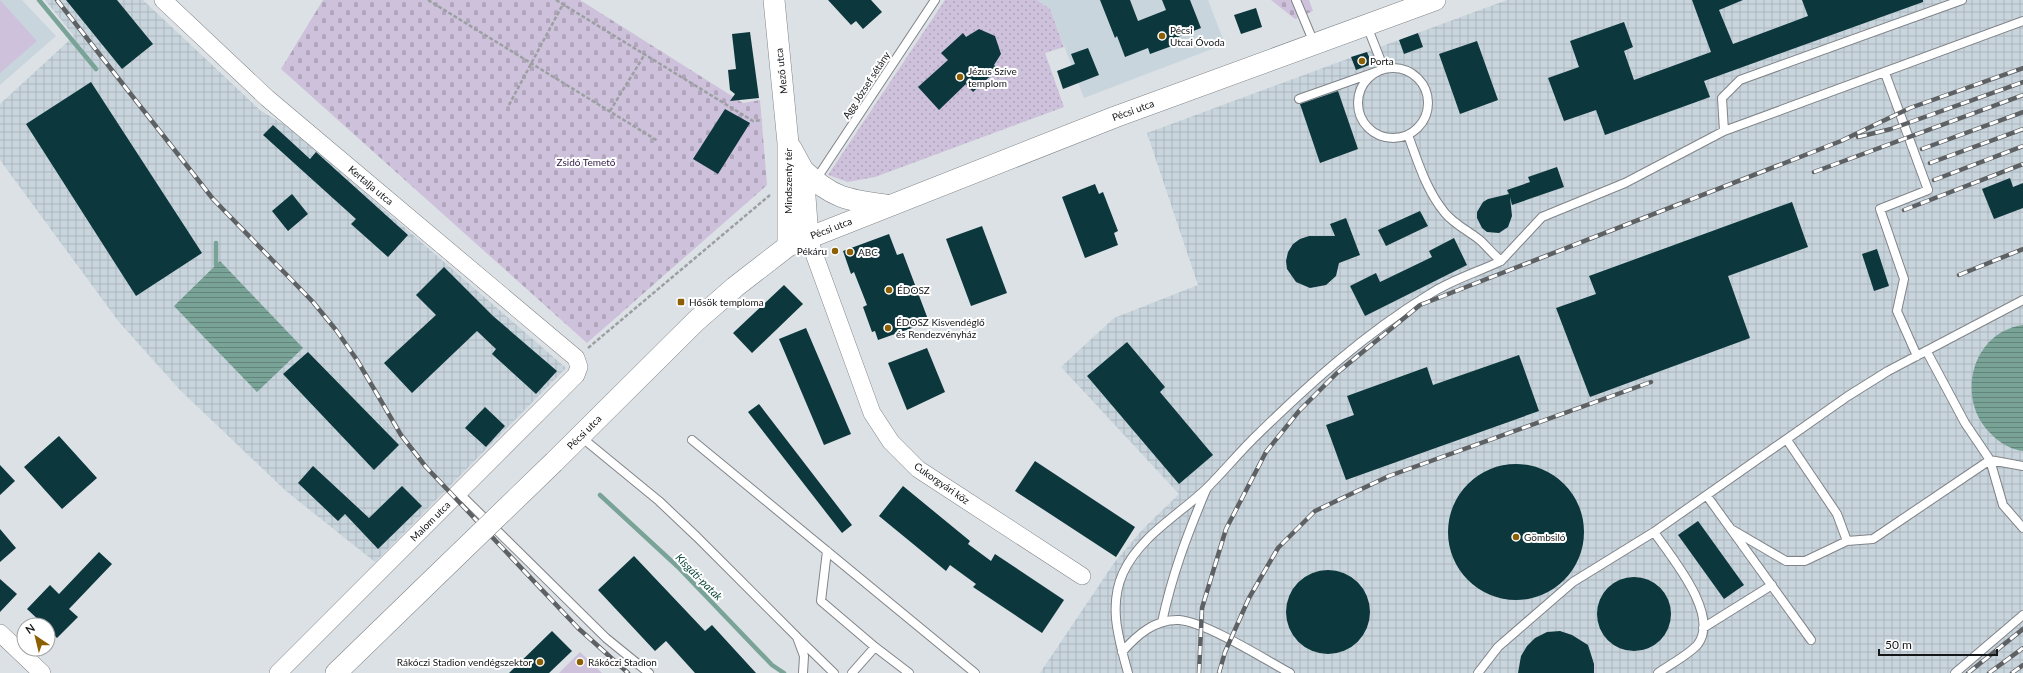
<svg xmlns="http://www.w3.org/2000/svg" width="2023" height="673" viewBox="0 0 2023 673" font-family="Lato,sans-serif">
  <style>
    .built { fill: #c9d5dd }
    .industrial { fill: url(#industrial-grid) }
    .grass { fill: url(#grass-dots) }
    .cemetery { fill: url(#cemetery-stones) }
    .garden { fill: #cec1db }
    .water { fill: url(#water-rules) }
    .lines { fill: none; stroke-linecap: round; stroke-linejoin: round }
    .stream { stroke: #7aa397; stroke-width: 4.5 }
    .building { fill: #0c373d }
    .service-casing { stroke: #808488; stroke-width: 10 }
    .minor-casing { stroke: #808488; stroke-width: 18 }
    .tertiary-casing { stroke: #808488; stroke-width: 22 }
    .path { stroke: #9ca0a3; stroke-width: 2.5; stroke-dasharray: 4 2; stroke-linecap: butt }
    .service { stroke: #fff; stroke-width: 8 }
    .minor { stroke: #fff; stroke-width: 17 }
    .tertiary { stroke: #fff; stroke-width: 21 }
    .rail-casing { stroke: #5e6164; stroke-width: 4.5 }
    .rail { stroke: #fff; stroke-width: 3; stroke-dasharray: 9; stroke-linecap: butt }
    .tertiary-bridge-casing { stroke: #808488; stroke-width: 22; stroke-linecap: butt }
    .tertiary-bridge { stroke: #fff; stroke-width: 21 }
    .poi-dot { fill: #8b5f02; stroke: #fff; stroke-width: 1.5 }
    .labels { text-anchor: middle; stroke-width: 4; stroke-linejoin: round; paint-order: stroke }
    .poi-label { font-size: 10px; fill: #151618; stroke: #fff; text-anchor: start }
    .street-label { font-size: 10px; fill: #151618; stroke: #fff }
    .park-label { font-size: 10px; fill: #38214b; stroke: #fff }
    .water-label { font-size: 11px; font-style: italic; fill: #0e483c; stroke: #fff }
  </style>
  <defs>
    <pattern id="industrial-grid" width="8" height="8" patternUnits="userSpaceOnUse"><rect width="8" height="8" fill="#c9d5dd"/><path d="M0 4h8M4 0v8" fill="none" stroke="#acb6bd"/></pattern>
    <pattern id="grass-dots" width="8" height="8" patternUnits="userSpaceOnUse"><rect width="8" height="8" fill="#cec1db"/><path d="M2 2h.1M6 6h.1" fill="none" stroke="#b0a5bb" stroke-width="1.8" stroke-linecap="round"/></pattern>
    <pattern id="cemetery-stones" width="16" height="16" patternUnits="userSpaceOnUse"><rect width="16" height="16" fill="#cec1db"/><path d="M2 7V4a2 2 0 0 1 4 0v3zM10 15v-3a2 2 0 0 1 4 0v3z" fill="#b0a5bb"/></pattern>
    <pattern id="water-rules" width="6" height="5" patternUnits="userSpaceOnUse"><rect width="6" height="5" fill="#7aa397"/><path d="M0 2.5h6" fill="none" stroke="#63847a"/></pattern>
  </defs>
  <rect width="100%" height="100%" fill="#dce1e5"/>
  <path class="built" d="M0 0H22L56 36 0 85Z
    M1037 0H1208L1225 44 1084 98 1050 9Z"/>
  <path class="industrial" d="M45 0H143L261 111 290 128 566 368 375 562 286 491 180 390 119 322 0 160V104L74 36Z
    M1507 0H2023V673H1040L1114 563 1142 530 1179 494 1061 367 1114 318 1198 285 1147 133Z"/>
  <path class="grass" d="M945 0H1037L1050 9 1064 47 1045 53 1064 107 875 177 848 182 828 175Z"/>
  <path class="cemetery" d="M323 0H580L743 103 760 100 767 185 587 343 281 69Z
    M1271 0H1309L1313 11 1295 19Z"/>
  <path class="garden" d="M0 0 37 41 0 73Z
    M580 652 602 673H559Z"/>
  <path class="water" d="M220 261 303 348 257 392 174 306Z
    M2023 325V451C2011 450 1999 442 1991 434 1955 400 1971 332 2023 325Z"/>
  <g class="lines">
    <path class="stream" d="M39 0 96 69
      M216 265V243
      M600 495 678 567 772 665 784 673"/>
  </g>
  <path class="building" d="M66 0H117L153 44 122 69Z
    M828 0H871L882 12 863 29 856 21 851 25Z
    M1100 0H1130L1138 21 1166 10 1162 0H1190L1201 28 1178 37 1180 43 1150 54 1148 48 1125 57 1117 36 1115 38Z
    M1692 0H1743L1719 10 1733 44 1808 16 1802 0H1923V2L1704 81 1710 97 1605 135 1596 110 1564 121 1548 78 1579 67 1570 41 1624 22 1633 47 1624 51 1634 80 1711 52Z
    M1256 8 1262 27 1241 34 1234 15Z
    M979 29 995 36 1001 54 994 65 998 69 973 92 966 84 939 110 918 87 948 60 941 53 963 33 966 37Z
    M750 32 759 98 730 101 735 94 730 90 728 70 736 69 732 34Z
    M1418 33 1423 47 1404 54 1399 40Z
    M1477 41 1498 100 1460 114 1439 54Z
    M1088 48 1099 75 1063 89 1057 71 1075 64 1071 54Z
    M1367 52 1372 64 1356 70 1351 57Z
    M91 82 202 253 136 296 26 124Z
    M1338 91 1358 149 1320 163 1300 104Z
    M725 109 750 123 718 174 693 159Z
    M273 125 310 159 316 152 408 235 388 257 351 224 356 219 263 135Z
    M1557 167 1564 187 1512 205 1510 197 1512 216 1508 227 1499 233 1487 232 1482 228 1477 218V212L1483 202 1488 199 1509 194 1507 190 1530 182 1528 177Z
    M2010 178 2013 187 2023 183V208L1994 219 1982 189Z
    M1095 184 1099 194 1103 192 1118 231 1114 233 1118 245 1085 258 1062 197Z
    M292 194 308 214 288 231 272 211Z
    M1792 202 1808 247 1728 276 1750 338 1590 397 1556 308 1596 294 1589 276Z
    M1420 211 1428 226 1386 246 1378 230Z
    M1346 218 1360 255 1339 263 1336 276 1326 285 1310 288 1296 282 1287 269 1286 261 1288 252 1293 244 1300 239 1309 236H1335L1330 224Z
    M982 226 1007 293 971 306 946 239Z
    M889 234 897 255 903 253 929 322 878 340 875 331 872 332 863 307 867 305 854 272 851 274 843 251Z
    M1454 238 1467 265 1365 316 1350 286 1376 273 1380 282 1432 257 1429 251Z
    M1877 249 1889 286 1874 291 1862 254Z
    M444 267 493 316 557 371 536 394 492 354 496 349 477 331 412 393 384 363 436 315 416 295Z
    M784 285 803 304 752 353 733 333Z
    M806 328 851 434 824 445 779 339Z
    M1127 342 1165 387 1160 392 1213 455 1179 484 1087 376Z
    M927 348 945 392 907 410 888 363Z
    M308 352 399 445 374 470 283 374Z
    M1519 355 1539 411 1346 480 1326 425 1354 415 1347 396 1427 367 1433 385Z
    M759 404 852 525 842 533 748 412Z
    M485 407 505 426 486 447 465 428Z
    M59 436 97 478 62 509 24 467Z
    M1035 461 1135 527 1116 557 1015 491Z
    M1448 532a68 68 0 1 1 136 0a68 68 0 1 1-136 0Z
    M0 465 15 481 0 495Z
    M313 466 369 518 402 486 422 506 378 549 345 514 338 521 298 483Z
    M903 486 970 541 968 544 991 561 995 554 1064 600 1042 633 973 587 976 584 950 565 946 571 879 516Z
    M1698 521 1744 585 1724 599 1678 535Z
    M0 529 16 548 0 562Z
    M99 552 112 564 69 609 78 617 57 638 48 629V625H44L27 609 50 585 59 594Z
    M634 556 705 631 712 625 756 673H695L666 641 655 651 598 590Z
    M1286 612a42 42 0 1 1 84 0a42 42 0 1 1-84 0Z
    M1597 614a37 37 0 1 1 74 0a37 37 0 1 1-74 0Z
    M0 579 17 594 0 612Z
    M552 631 572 651 549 673H509Z
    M1560 631 1572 635 1588 645 1594 664V673H1518L1521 656 1527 646 1535 638 1547 632Z"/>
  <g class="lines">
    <g class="service-casing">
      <path id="service" d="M1296 0 1314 43
        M1358 103a35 35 0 1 1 70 0a35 35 0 1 1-70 0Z
        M1885 73 1928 190 1880 209 1904 279 1897 311 1917 356
        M1299 99 1384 69 1367 26
        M1724 131 1722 98 1740 80 1962 0
        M815 181 935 0
        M1501 261 1542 217 1625 183 1724 131 2023 21
        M1927 352 1965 423 1990 460 2023 466
        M581 437 659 501 697 537 797 637 804 656 803 673
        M692 440 975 673
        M1787 440 1837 514 1847 541
        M459 493 606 638 649 673
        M1707 496 1811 640
        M1731 529 1786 561H1805L1847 541 1873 539 1990 460 2003 505 2023 528
        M1654 532C1671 557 1720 614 1698 644 1690 654 1669 665 1658 673
        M827 551 821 601 875 647
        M1162 622C1172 575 1187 535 1206 490
        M1703 628 1772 585
        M799 639 834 673
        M1122 652C1137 635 1155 619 1179 620 1206 622 1264 659 1290 673
        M852 673 875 647 909 673
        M1128 673C1119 640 1108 606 1123 573 1140 536 1179 515 1207 488 1223 472 1237 455 1253 439 1307 386 1364 334 1430 294 1451 280 1478 272 1501 261 1494 255 1488 248 1481 241 1469 231 1455 225 1445 213 1426 190 1418 162 1408 135
        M1478 673 1498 647 1573 582 1654 532 1848 396 1888 371 2023 300
        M1955 673 2023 615"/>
    </g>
    <g class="minor-casing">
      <path id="minor" d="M163 0 267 98 576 358 579 367 576 375 278 673
        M808 237 872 413 891 442 918 469 1082 576
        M0 633 42 673"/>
    </g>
    <g class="tertiary-casing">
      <path id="tertiary" d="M774 0 788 143V246
        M791 148 803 170 808 237
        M803 170C832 198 847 200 885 205
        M554 462 696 321 735 287 788 246 1115 117 1435 0
        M336 673 435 577"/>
    </g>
    <path class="path" d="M428 0 658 141
      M556 0 753 121 762 120
      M509 105 563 4
      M610 111 645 54
      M588 348 770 195"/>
    <use href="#service" class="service"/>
    <use href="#minor" class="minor"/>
    <use href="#tertiary" class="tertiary"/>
    <g class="rail-casing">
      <path id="rail" d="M57 0 213 199 313 302 336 330 357 360 401 435 426 467 578 628 628 673
        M1858 137 1891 129 2023 82
        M1922 149 2023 112
        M1930 163 2023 129
        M1814 172 2023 95
        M1934 180 2023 146
        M1904 210 2023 164
        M1959 275 2023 249
        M1199 673 1202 608 1226 529 1266 452 1299 411 1337 373 1420 305 1841 141 1910 108 2023 68
        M1219 673 1225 652 1249 598 1278 548 1315 511 1389 476 1651 382
        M1968 673 2023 629
        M1989 673 2023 648
        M2012 673 2023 665"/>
    </g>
    <use href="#rail" class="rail"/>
    <g class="tertiary-bridge-casing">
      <path id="tertiary-bridge" d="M435 577 554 462"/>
    </g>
    <use href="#tertiary-bridge" class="tertiary-bridge"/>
  </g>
  <g class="poi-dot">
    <circle cx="1162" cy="36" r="4"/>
    <circle cx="1362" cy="61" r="4"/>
    <circle cx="960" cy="77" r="4"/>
    <circle cx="835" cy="251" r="4"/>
    <circle cx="850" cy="252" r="4"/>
    <circle cx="889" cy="290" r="4"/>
    <rect x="677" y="298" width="8" height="8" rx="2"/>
    <circle cx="888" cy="328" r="4"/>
    <circle cx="1516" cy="537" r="4"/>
    <circle cx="540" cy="662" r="4"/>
    <circle cx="580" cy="662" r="4"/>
  </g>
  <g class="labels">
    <g class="poi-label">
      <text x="1170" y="34">Pécsi<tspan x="1170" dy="12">Utcai Óvoda</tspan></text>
      <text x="1370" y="65">Porta</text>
      <text x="968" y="75">Jézus Szíve<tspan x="968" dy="12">templom</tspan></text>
      <text x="827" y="255" text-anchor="end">Pékáru</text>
      <text x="858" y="256">ABC</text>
      <text x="897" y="294">ÉDOSZ</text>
      <text x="689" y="306">Hősök temploma</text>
      <text x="896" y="326">ÉDOSZ Kisvendéglő<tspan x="896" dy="12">és Rendezvényház</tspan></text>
      <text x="1524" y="541">Gömbsiló</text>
      <text x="532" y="666" text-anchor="end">Rákóczi Stadion vendégszektor</text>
      <text x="588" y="666">Rákóczi Stadion</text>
    </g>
    <g class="street-label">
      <text transform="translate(781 71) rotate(-96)" y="4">Mező utca</text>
      <text transform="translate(866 85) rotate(-57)" y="4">Agg József sétány</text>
      <text transform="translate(1133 110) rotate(-20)" y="4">Pécsi utca</text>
      <text transform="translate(788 181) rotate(-90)" y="4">Mindszenty tér</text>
      <text transform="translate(371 185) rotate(40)" y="4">Kertalja utca</text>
      <text transform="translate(831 228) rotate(-21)" y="4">Pécsi utca</text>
      <text transform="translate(584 432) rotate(-45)" y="4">Pécsi utca</text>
      <text transform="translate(942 483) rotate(35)" y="4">Cukorgyári köz</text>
      <text transform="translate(430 521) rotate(-45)" y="4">Malom utca</text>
    </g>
    <g class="park-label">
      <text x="586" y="166">Zsidó Temető</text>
    </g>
    <g class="water-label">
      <text transform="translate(699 577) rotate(45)" y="4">Kisgáti-patak</text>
    </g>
  </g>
  <g transform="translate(36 637) rotate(325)"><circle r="19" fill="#ffffff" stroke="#a1a2a3"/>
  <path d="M0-3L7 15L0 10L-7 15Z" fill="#8b5f02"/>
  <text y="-6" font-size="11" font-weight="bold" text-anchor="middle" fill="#151618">N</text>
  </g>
  <path d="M1879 649v6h118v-6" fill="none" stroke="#151618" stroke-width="2"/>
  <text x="1885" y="649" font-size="12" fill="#151618" stroke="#ffffff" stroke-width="3" paint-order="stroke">50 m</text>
</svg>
